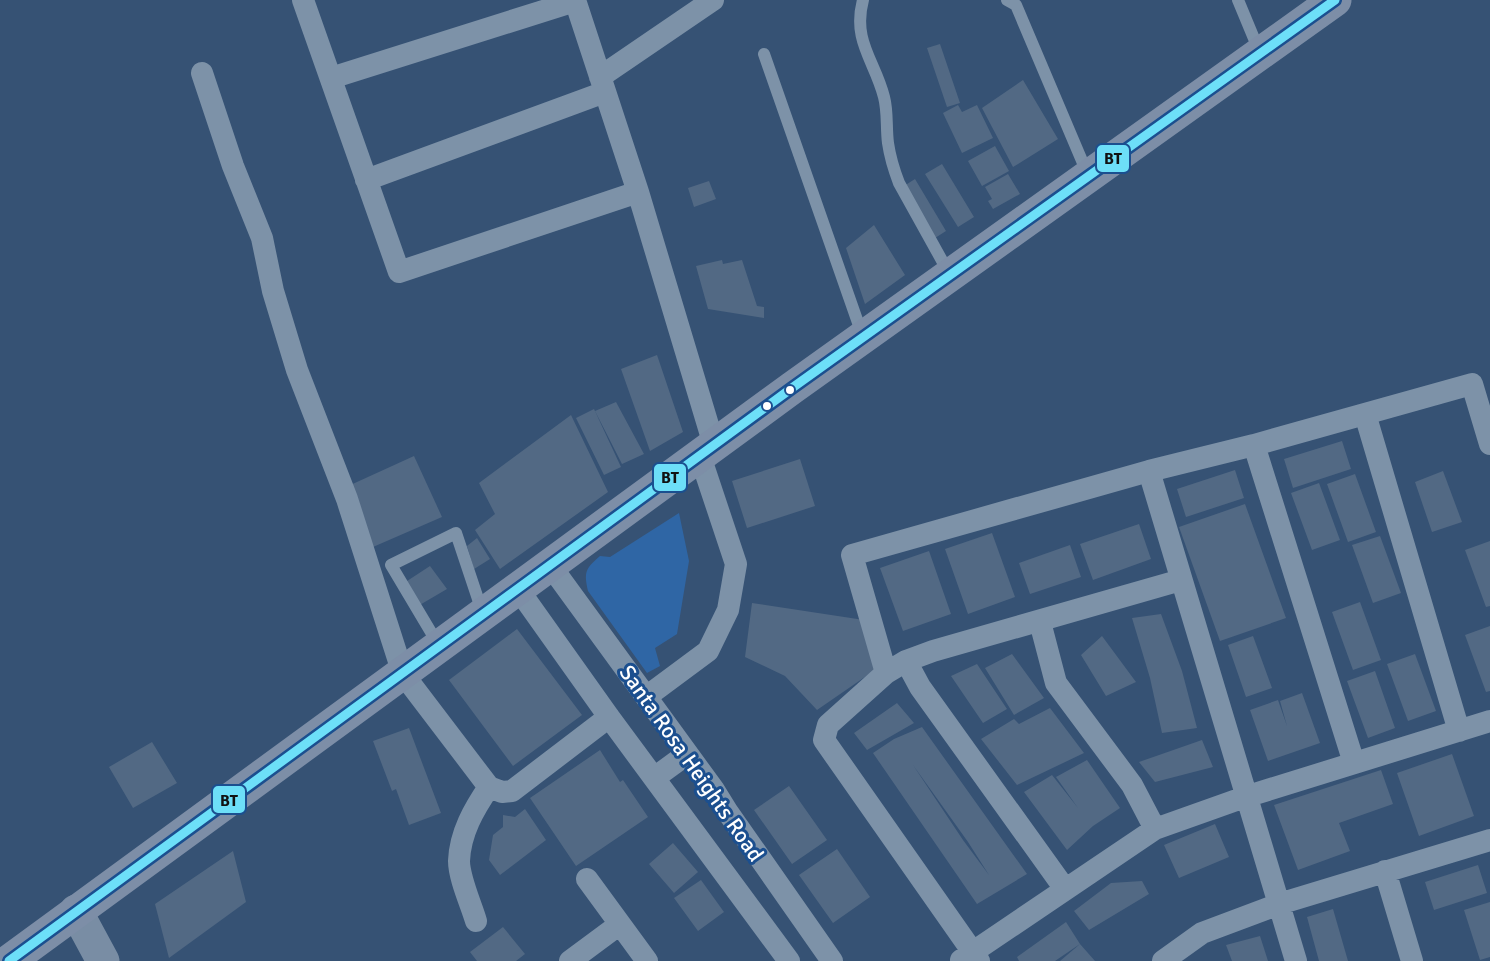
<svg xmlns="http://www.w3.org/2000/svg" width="1490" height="961" viewBox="0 0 1490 961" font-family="Signika,sans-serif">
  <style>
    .green { fill: #2f66a5 }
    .building { fill: #526984; fill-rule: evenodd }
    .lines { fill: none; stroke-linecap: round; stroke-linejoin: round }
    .lane { stroke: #7d92a8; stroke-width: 12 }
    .street { stroke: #7d92a8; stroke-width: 22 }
    .secondary { stroke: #798da4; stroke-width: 33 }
    .primary { stroke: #7d8ea7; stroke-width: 33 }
    .bus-1-casing { stroke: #1b4f8f; stroke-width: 14 }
    .bus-1 { stroke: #6ddff8; stroke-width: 9 }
    .bus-dot { fill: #fff; stroke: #1b4f8f; stroke-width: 2 }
    .labels { text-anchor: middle; stroke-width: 6; stroke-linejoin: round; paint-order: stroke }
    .street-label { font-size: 22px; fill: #fff; stroke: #1b4f8f }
    .line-badge { stroke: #1b4f8f; stroke-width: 2 }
    .pale-badge-label { font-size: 16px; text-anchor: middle; font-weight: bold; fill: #111 }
  </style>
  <rect width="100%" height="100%" fill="#365274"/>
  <path class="green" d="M679 513 689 561 677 634 655 648 660 666 647 673 588 591C584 572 585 569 600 556L610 557Z"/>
  <path class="building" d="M940 44 960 103 947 107 927 48Z
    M1023 80 1058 139 1013 167 982 108Z
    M958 105 962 112 977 105 993 138 962 153 943 113Z
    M995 146 1009 171 982 186 968 161Z
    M942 164 974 217 958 227 925 174Z
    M1008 174 1020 194 993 209 988 201 992 199 985 187Z
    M915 179 946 231 935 238 904 186Z
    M709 181 716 199 694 207 688 188Z
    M874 225 905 275 865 304 846 248Z
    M722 260 723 264 742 260 757 306 764 307V318L708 309 696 266Z
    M657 355 683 432 650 451 621 369Z
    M616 402 644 454 622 464 595 411Z
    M594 409 621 467 604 475 576 418Z
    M571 415 608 492 500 569 475 530 495 514 479 483Z
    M1342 441 1351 469 1293 488 1284 459Z
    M414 456 442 517 373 547 346 487Z
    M800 459 815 506 747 528 732 481Z
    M1235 470 1244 498 1186 517 1177 489Z
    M1443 471 1462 522 1432 532 1415 482Z
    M1355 474 1376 532 1348 542 1327 484Z
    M1319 483 1340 540 1312 550 1291 493Z
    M1245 504 1286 618 1220 641 1179 527Z
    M1139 524 1151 559 1093 580 1080 544Z
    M992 533 1015 597 968 614 945 549Z
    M1380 536 1401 593 1373 603 1352 545Z
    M477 538 490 559 474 569 467 546Z
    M1490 541V606L1486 607 1465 550Z
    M1070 545 1081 577 1030 594 1019 563Z
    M929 551 951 614 903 631 880 568Z
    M430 566 447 589 418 606 404 583Z
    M1360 602 1381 660 1353 670 1332 612Z
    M752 603 864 620 875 670 817 710 785 676 745 657Z
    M1161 614 1182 671 1197 728 1162 733 1150 678 1132 618Z
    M1490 626V691L1486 692 1465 635Z
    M517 629 582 715 513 766 449 680Z
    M1102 636 1136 682 1106 696 1081 655Z
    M1253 636 1272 688 1246 697 1228 645Z
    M1012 654 1044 698 1014 715 985 668Z
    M1415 654 1436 711 1408 721 1387 664Z
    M977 664 1007 709 983 723 951 676Z
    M1375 671 1395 728 1368 738 1347 681Z
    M1302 693 1320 743 1268 761 1250 710 1278 700 1287 726 1280 701Z
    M897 703 914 723 867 750 854 733Z
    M1050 708 1084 753 1017 785 981 739 1014 719 1019 724Z
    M922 727 1027 874 977 904 873 753 894 739ZM913 765 968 842 989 875 963 840Z
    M409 728 441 813 409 825 396 789 392 791 373 741Z
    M1202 740 1213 767 1155 782 1139 762Z
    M152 742 177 783 133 808 109 767Z
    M600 750 620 782 623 780 648 817 576 866 530 798Z
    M1452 754 1474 816 1419 836 1397 773Z
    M1087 760 1120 808 1093 826 1067 850 1024 792 1052 775 1078 808 1056 777Z
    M1381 770 1393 804 1339 823 1350 851 1298 870 1274 805Z
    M789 786 827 840 792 864 754 810Z
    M525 809 546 840 500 875 489 860 493 835 503 827V815L515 817Z
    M1215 824 1229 857 1179 878 1164 845Z
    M673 843 698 872 674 893 649 864Z
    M837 849 870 897 833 923 799 875Z
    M233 851 246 902 169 958 155 904Z
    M1478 865 1487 893 1434 910 1425 882Z
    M701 880 724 912 698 931 674 898Z
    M1142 881 1149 894 1089 930 1074 911 1111 883Z
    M1490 902V957L1480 960 1464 910Z
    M1333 909 1348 961H1319L1307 917Z
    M1066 922 1080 944 1055 961H1019L1017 957Z
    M503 927 525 954 516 961H477L470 952Z
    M1260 936 1268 961H1232L1226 945Z
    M1080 944 1095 961H1060Z"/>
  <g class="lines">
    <path class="lane" d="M863 0C852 41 875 61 884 97 888 112 886 128 888 143 890 157 894 170 899 183L950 275
      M1007 0 1016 5 1088 175
      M1238 0 1260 53
      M764 54 863 337
      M438 644 391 565 456 533 482 611"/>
    <path class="street" d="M303 0 399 272 638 192
      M575 0 638 192 714 445
      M202 73 233 166 262 238 273 291 297 370 347 499 403 674 489 787 502 792 512 791 609 717
      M600 77 713 0
      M331 78 575 1
      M366 180 605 92
      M1365 414 1459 731
      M1254 445 1354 763
      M1149 471 1296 961
      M550 565 714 790 727 811 832 961
      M518 589 609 717 789 961
      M1040 622 1056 683 1132 785 1155 829
      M906 661 920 687 1065 889
      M886 673 852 555 1149 471 1254 445 1472 384 1490 444
      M646 697 708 651 728 610 736 564 700 456
      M654 778 687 754
      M1385 871 1412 961
      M587 879 647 961
      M476 921C471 904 459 878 459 861 460 833 474 809 489 787
      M961 960 1155 829 1245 797 1490 721
      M570 961 620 924
      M979 961 824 740 828 725 886 673 906 661 933 651 1181 580
      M1163 961 1202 933 1279 904 1490 840"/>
    <path class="secondary" d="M76 911 103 961"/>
    <path class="primary" d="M9 961 792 388 1335 0"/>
    <g class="bus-1-casing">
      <path id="bus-1" d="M9 961 792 388 1335 0"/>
    </g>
    <use href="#bus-1" class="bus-1"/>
  </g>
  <g class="bus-dot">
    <circle cx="790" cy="390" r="5"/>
    <circle cx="767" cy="406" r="5"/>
  </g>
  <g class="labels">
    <g class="street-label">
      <text transform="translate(692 763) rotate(55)" y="8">Santa Rosa Heights Road</text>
    </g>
  </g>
  <g class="line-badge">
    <rect x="1096" y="144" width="34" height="29" rx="6" fill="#6ddff8"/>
    <rect x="653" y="463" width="34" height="29" rx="6" fill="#6ddff8"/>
    <rect x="212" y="785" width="34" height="29" rx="6" fill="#6ddff8"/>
  </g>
  <g class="pale-badge-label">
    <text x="1113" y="164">BT</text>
    <text x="670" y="483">BT</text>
    <text x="229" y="806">BT</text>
  </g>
</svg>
